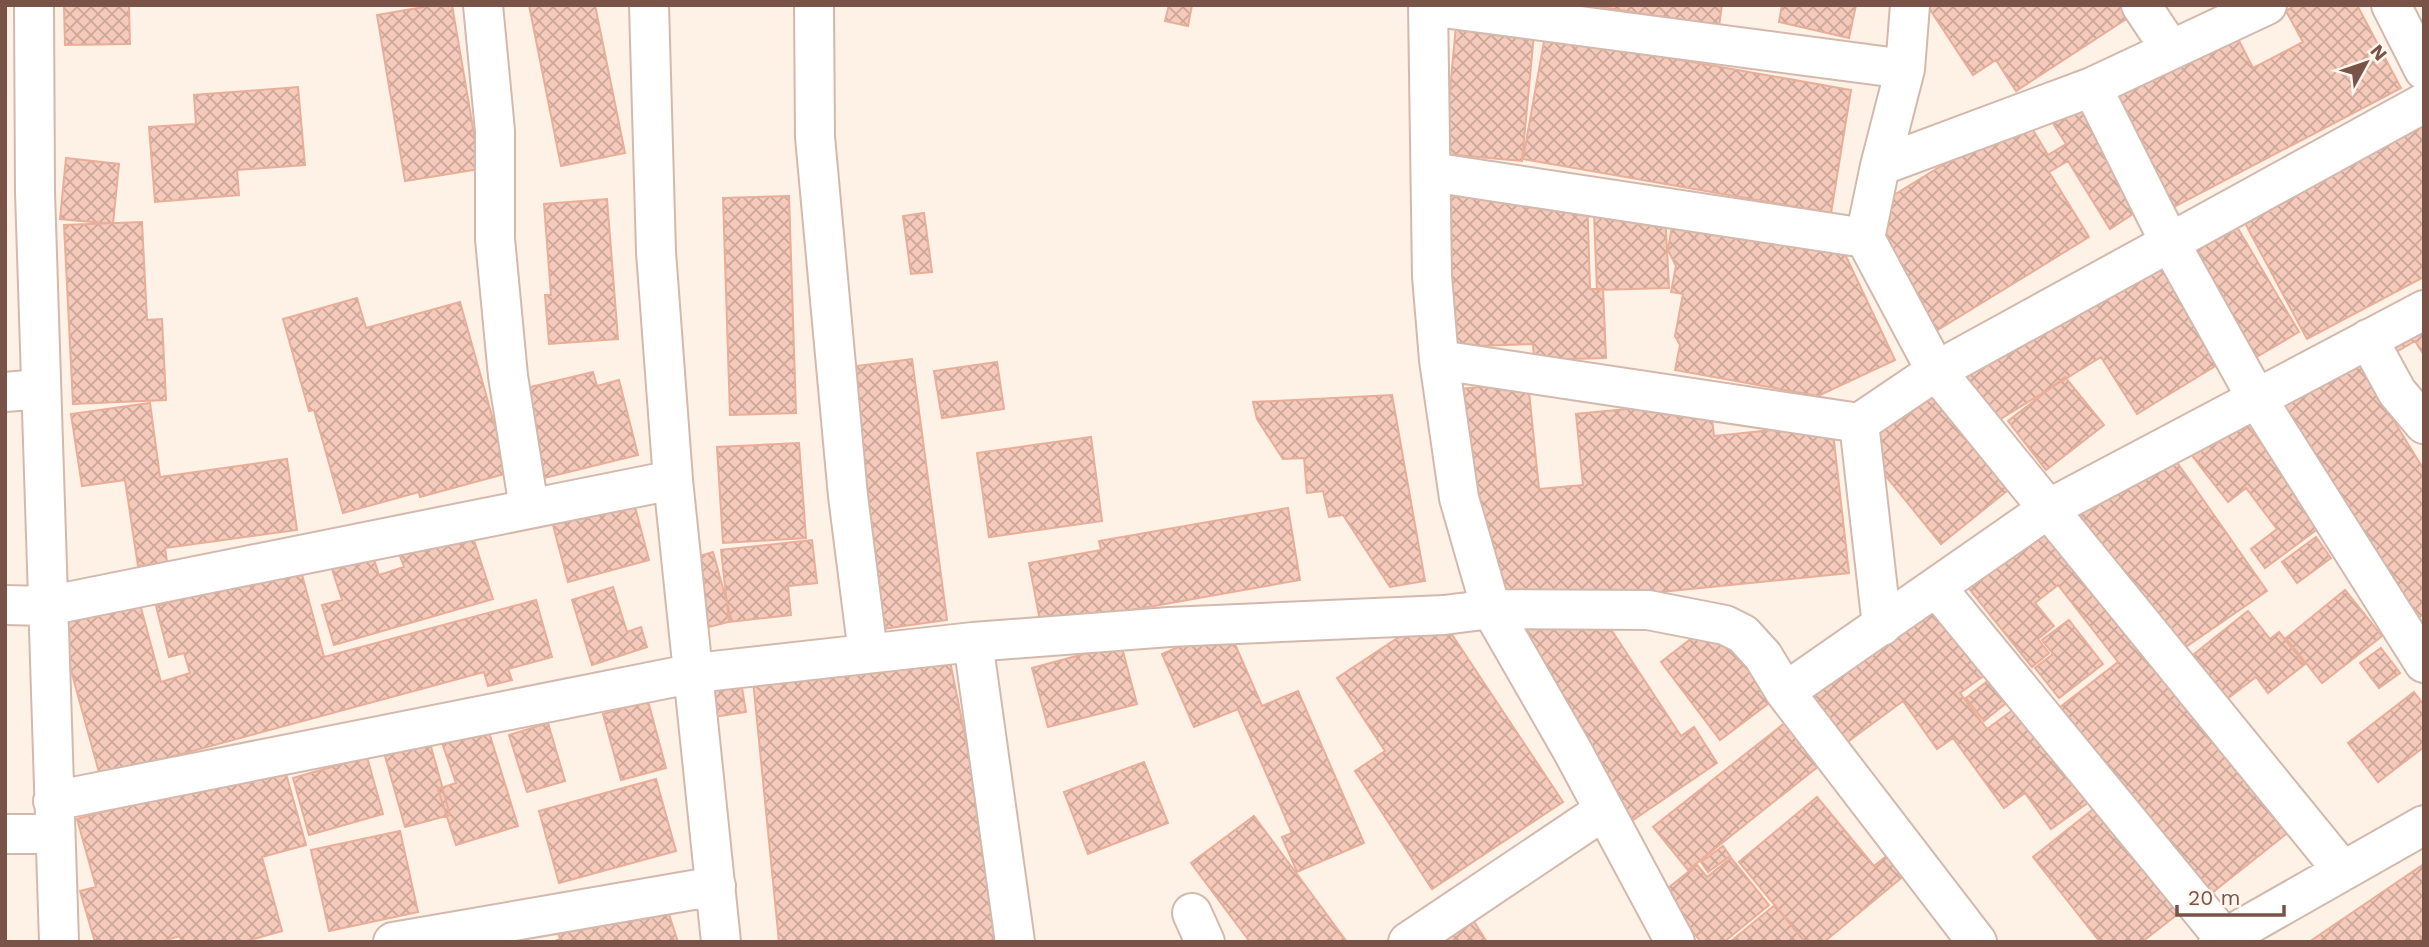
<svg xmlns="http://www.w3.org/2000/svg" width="2429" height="947" viewBox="0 0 2429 947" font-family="'Work Sans',sans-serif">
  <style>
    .building { fill: url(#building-cross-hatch); stroke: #e9ae9a; stroke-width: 2 }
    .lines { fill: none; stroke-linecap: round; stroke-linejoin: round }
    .minor-casing { stroke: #d3b9ad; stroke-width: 42 }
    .minor { stroke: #fff; stroke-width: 38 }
  </style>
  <defs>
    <pattern id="building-cross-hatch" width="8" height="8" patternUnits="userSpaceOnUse" patternTransform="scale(1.75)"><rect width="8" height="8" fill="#f5cabb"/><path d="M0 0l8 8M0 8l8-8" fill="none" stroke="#cba79a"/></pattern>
  </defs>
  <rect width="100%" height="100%" fill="#fef1e5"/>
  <path class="building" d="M64 5H129L130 44 65 45Z
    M435 5H452L480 169 405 181 377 15Z
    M529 5H595L625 153 561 166Z
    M1169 5H1192L1188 26 1165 21Z
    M1588 5H1722L1719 26Z
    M1782 5H1856L1849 38 1779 22Z
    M1927 5H2129L2134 14 2016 91 1996 60 1973 75Z
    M2296 5H2357L2401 88 2174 207 2111 86 2230 23 2253 68 2303 42 2286 11Z
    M1456 26 1534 34 1522 161 1444 154Z
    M1545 36 1851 90 1831 213 1523 159Z
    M298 87 305 165 237 170 239 195 155 202 149 127 196 124 194 95Z
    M2073 96 2142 208 2110 229 2068 161 2049 172 2089 237 1928 336 1855 219 2024 115 2048 155 2066 144 2046 112Z
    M2424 119V277L2307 339 2239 212Z
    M66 158 119 164 113 224 60 219Z
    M1587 192 1590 289H1603L1606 358 1534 360 1533 344 1449 347 1444 196Z
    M789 196 796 413 730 415 723 198Z
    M607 199 618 339 549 344 545 295H551L544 204Z
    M1665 212 1669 288 1597 290 1594 215Z
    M924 213 932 272 911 274 903 216Z
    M2230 215 2299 332 2255 358 2186 240Z
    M1673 220 1843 250 1895 360 1818 396 1675 370 1680 345 1675 336 1683 294 1671 292 1676 266 1668 250Z
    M142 222 147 320 162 319 166 400 73 404 64 225Z
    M2149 244 2222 362 2137 414 2101 357 1981 431 1944 370Z
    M357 298 366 328 460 302 508 473 420 497 419 492 343 513 314 410 309 411 283 319Z
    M2424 313V355L2415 341 2393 354 2383 338Z
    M2348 346 2424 470V614L2413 621 2274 391Z
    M912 359 947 620 875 630 840 368Z
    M997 362 1004 409 942 418 934 371Z
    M593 372 597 386 619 380 638 455 544 478 522 389Z
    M1930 375 2018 482 1941 544 1854 437Z
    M2065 377 2104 425 2046 470 2008 421Z
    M1528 382 1539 489 1583 485 1576 414 1710 401 1714 436 1832 424 1849 573 1491 609 1478 490 1462 491 1451 390Z
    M1392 395 1425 581 1390 587 1343 515 1329 517 1323 491 1307 493 1304 458 1283 459 1257 419 1253 402Z
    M150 403 160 477 287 459 297 530 165 548 167 562 138 566 125 480 82 486 71 414Z
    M2232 405 2323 525 2265 568 2251 549 2277 529 2246 488 2228 502 2187 449Z
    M1091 437 1102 521 989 537 977 453Z
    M2160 438 2267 591 2177 653 2070 500Z
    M799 443 806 538 723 543 717 447Z
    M630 488 649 560 568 582 549 510Z
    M1288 508 1300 580 1041 626 1029 563 1101 550 1099 541Z
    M2042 508 2295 827 2208 896 2059 708 2118 662 2058 585 2035 603 2054 626 2038 639 2049 653 2032 667 1958 575Z
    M469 525 493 599 334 645 322 605 342 600 329 560 370 547 379 575 404 567 397 548Z
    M2316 537 2331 558 2297 583 2282 562Z
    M812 540 817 583 788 586 791 615 729 622 721 550Z
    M713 552 732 621 709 627 690 559Z
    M300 567 324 657 536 600 552 657 508 669 512 680 488 686 484 672 100 776 57 619 138 597 161 682 190 673 184 653 169 657 156 606Z
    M613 587 627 632 641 627 647 647 592 665 572 600Z
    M2345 590 2382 636 2322 683 2286 638Z
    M1936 592 1989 672 1960 693 1987 729 2025 701 2096 797 2051 829 2025 793 2004 808 1953 738 1937 749 1903 701 1842 746 1801 690Z
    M1556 599 1599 611 1681 736 1694 727 1717 763 1633 820 1509 629Z
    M2248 611 2270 639 2279 632 2305 664 2268 693 2256 677 2227 699 2193 655Z
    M1437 612 1563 802 1432 889 1355 771 1385 751 1337 678Z
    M2069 620 2103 664 2059 698 2035 668 2053 654 2042 640Z
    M1714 621 1773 700 1720 740 1661 662Z
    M1227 626 1262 706 1298 691 1364 843 1297 872 1282 837 1292 833 1238 709 1194 727 1162 654Z
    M1121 644 1137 704 1048 727 1032 668Z
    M2381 648 2400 673 2379 688 2360 663Z
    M950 661 1006 942H779L753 680Z
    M1998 673 2016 695 1984 721 1966 698Z
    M740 676 746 712 713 717 708 681Z
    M2414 692 2424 705V747L2378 782 2348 743Z
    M648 701 666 768 621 780 603 714Z
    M1786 722 1820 765 1688 870 1653 827Z
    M548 723 565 781 527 792 509 735Z
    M488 729 518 826 456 845 438 789 456 783 442 743Z
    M430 743 450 815 405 827 385 756Z
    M367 757 383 814 309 835 293 778Z
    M1144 762 1168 823 1088 854 1064 792Z
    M283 763 306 845 262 857 282 931 243 942H181L180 936 159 942H95L80 891 96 887 77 819Z
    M656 779 676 851 559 883 539 811Z
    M1817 797 1874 866 1894 850 1911 870 1824 942H1805L1739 862Z
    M2101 803 2184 909 2142 942H2100L2033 857Z
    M1254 816 1347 942H1250L1191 863Z
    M400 831 418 912 329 931 311 850Z
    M1723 846 1730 856 1708 872 1701 862Z
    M1731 858 1769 905 1724 942H1701L1662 893 1697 865 1707 877Z
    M2424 864V942H2309Z
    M662 893 678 942H553L560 939 556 928Z
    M1775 905 1805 942H1730Z
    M1464 906 1487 942H1410Z"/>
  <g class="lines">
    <g class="minor-casing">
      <path id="minor" d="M34 5 35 192 59 942
        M483 5 495 131V239L508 376 529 508
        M649 5 656 252 673 480 721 942
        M814 5 815 137 848 496 868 653
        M1428 5 1432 276 1439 360 1459 498 1491 609 1572 750 1675 942
        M2141 5 2171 50
        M2391 5 2424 70
        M1428 6 1905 69
        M2092 87 2170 243 2256 397 2424 663
        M1880 166 1905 69 1910 5
        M1431 172 1865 238 1880 166 2092 87 2267 5
        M1865 238 1936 371 2343 871
        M2368 339 2397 392 2424 424
        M1439 360 1859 423 1936 371 2424 103
        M5 392 41 389
        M1859 423 1882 626
        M1936 587 2224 938
        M5 605 47 606 673 480
        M973 642 1015 942
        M1785 692 1977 942
        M53 801 695 673 973 642 1169 627 1444 615 1491 609 1648 610 1725 625 1743 634 1763 656 1785 692 2048 509 2424 310
        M5 834H54
        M1192 913 1205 942
        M393 942 716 886
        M1408 942 1603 811
        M2218 942 2424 825"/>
    </g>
    <use href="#minor" class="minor"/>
  </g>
  <rect width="2429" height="947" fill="none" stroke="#795348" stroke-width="14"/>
  <g transform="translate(2366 63) rotate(50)" stroke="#fff6ed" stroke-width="5" paint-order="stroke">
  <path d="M0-5L12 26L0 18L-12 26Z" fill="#795348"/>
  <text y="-10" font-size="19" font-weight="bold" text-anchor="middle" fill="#795348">N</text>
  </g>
  <path d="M2177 905v10h107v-10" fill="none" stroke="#795348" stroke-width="3.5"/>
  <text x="2188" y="905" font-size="21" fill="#795348" stroke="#fff6ed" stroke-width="5" paint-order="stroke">20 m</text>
</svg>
